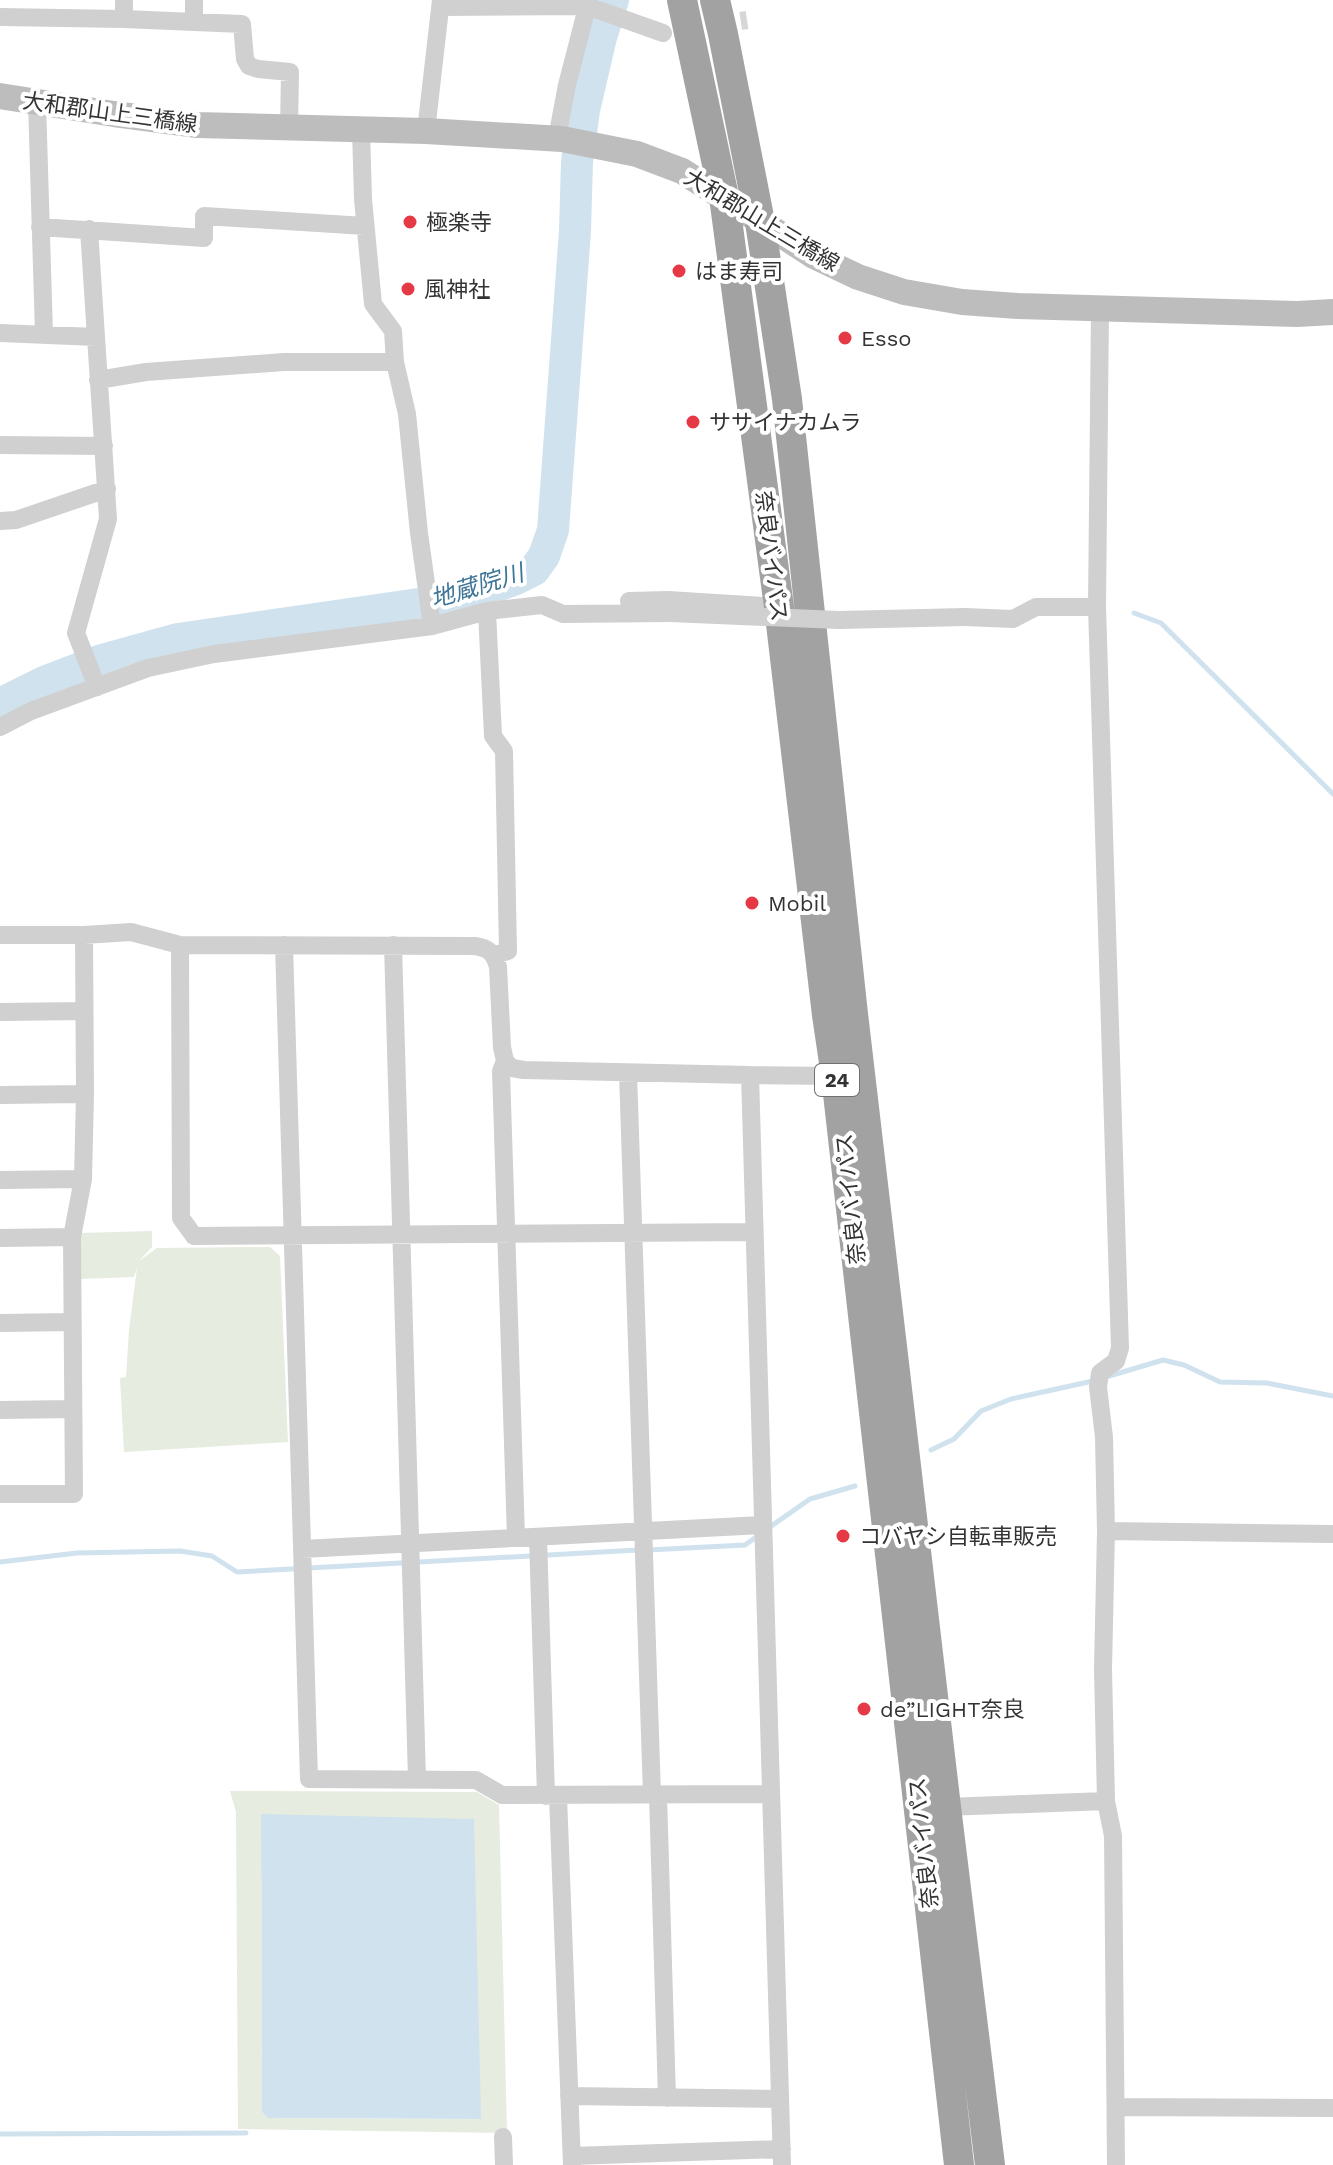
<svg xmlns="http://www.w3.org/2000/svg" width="1333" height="2165" viewBox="0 0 1333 2165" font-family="'Work Sans','Noto Sans JP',sans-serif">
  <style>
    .green { fill: #e6ecdf; fill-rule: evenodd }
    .water { fill: #cfe2ee }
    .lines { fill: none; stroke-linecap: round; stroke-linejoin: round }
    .stream { stroke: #cfe2ee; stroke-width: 5 }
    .river { stroke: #cfe2ee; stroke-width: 32 }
    .minor-tunnel { stroke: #d6d6d6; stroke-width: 18; stroke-dasharray: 18 9; stroke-linecap: butt }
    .minor { stroke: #d0d0d0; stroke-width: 18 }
    .secondary { stroke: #bdbdbd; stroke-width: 26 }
    .trunk { stroke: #a2a2a2; stroke-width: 30 }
    .minor-bridge { stroke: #d0d0d0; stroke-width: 18 }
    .poi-dot { fill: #e63946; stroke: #fff; stroke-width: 3 }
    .labels { text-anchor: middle; stroke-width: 8; stroke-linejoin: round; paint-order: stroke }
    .shield { fill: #fff; stroke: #707070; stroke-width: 2 }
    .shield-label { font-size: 20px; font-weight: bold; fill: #333 }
    .street-label { font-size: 22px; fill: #333; stroke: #fff }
    .poi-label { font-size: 22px; fill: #333; stroke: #fff; text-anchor: start }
    .water-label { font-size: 24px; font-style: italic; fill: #3f7597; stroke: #fff }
  </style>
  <rect width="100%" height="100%" fill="#fff"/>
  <path class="green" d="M152 1231V1247L139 1261 157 1248 270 1247 280 1256 288 1442 124 1452 120 1378 126 1377 129 1330 137 1268 134 1277 81 1279 80 1233Z
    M230 1791 477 1792 499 1805 507 2133 238 2129 236 1812ZM261 1814 481 2118 480 2119 269 2118 262 2112Z"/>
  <path class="water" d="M261 1814 474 1819 481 2119 268 2118 262 2112Z"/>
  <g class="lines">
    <path class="stream" d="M1134 613 1161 623 1333 794
      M1106 1377 1163 1360 1184 1365 1220 1382 1267 1383 1333 1396
      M931 1450 954 1439 981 1411 1011 1399 1093 1381
      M767 1529 810 1499 855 1486
      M648 1550 745 1545 759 1535
      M0 1562 77 1553 180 1551 212 1556 237 1572 638 1550
      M0 2134 246 2133"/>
    <path class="river" d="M0 704 44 682 99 661 178 639 453 599 492 588 516 579 534 570 544 556 553 530 575 231 577 162 584 110 601 37 613 0"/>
    <path class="minor-tunnel" d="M714 25 747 20"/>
    <path class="minor" d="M442 7 587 6 663 33
      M0 17 124 19V0
      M124 19 242 24 245 59 249 66 258 69 290 72 289 129
      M194 22V0
      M37 102 44 334
      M361 130 363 199 373 304 393 331 395 362 407 414 419 533 432 626
      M426 131 441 0
      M557 138 567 85 589 0
      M40 227 204 238V216L365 226
      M89 229 96 337
      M1100 309 1097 607 1120 1348 1116 1361 1100 1373 1098 1387 1104 1437 1106 1531 1103 1669 1106 1801 1113 1836 1116 2165
      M0 333 96 337 108 519 76 633 97 687
      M98 380 146 372 284 362H395
      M0 445 104 446
      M0 521 16 520 107 489
      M629 601 668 600 779 607
      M487 611 493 736 504 751 508 951 495 955
      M965 617 1013 619 1036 607H1097
      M0 727 31 711 148 668 214 654 432 626 487 611 542 605 563 614 670 613
      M0 935H84L131 932 180 945 475 946C489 948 494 953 498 967L502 1047 505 1061 501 1071 516 1537
      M180 945 181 1218 194 1236 754 1232
      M284 945 309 1779 476 1780 502 1795 771 1794
      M393 945 417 1779
      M0 1012 84 1011
      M505 1061 512 1068 524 1070 750 1075
      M628 1073 652 1795
      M0 1095 85 1094
      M0 1180 83 1179
      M0 1238 72 1237
      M0 1323 72 1322
      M0 1410 73 1409
      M0 1494H74L72 1237 83 1179 85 1094 84 935
      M1106 1531 1333 1534
      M538 1537 546 1796
      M302 1549 762 1525
      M658 1795 667 2098
      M558 1796 572 2165
      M946 1807 1106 1801
      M569 2096 780 2099
      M1116 2107 1333 2108
      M503 2137 504 2165
      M572 2156 782 2149
      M782 2165 750 1075 836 1076"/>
    <path class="secondary" d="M0 96 114 114 197 125 426 131 562 139 637 154 682 171 814 256 858 277 904 292 962 302 1018 306 1297 314 1333 312"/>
    <path class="trunk" d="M682 0 724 197 779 607 827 1015 836 1076 959 2165
      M715 0 723 34 760 222 787 399 853 1014 946 1807 990 2165"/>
    <path class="minor-bridge" d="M670 613 839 620 965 617"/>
  </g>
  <g class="poi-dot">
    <circle cx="410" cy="222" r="8"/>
    <circle cx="679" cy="271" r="8"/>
    <circle cx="408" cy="289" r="8"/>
    <circle cx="845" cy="338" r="8"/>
    <circle cx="693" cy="422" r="8"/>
    <circle cx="752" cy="903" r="8"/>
    <circle cx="843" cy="1536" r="8"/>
    <circle cx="864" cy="1709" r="8"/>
  </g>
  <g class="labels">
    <rect class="shield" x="815" y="1064" width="44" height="32" rx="6"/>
    <g class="shield-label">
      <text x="837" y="1087">24</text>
    </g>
    <g class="street-label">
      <text transform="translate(110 112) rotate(8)" y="8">大和郡山上三橋線</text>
      <text transform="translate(762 220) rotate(31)" y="8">大和郡山上三橋線</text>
      <text transform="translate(772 556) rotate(83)" y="8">奈良バイパス</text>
      <text transform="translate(850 1199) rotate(-96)" y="8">奈良バイパス</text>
      <text transform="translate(923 1843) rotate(-96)" y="8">奈良バイパス</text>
    </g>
    <g class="poi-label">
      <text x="426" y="230">極楽寺</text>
      <text x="695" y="279">はま寿司</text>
      <text x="424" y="297">風神社</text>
      <text x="861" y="346">Esso</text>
      <text x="709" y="430">ササイナカムラ</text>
      <text x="768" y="911">Mobil</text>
      <text x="859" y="1544">コバヤシ自転車販売</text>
      <text x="880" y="1717">de”LIGHT奈良</text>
    </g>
    <g class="water-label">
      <text transform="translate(477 586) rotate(-17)" y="8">地蔵院川</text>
    </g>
  </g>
</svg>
